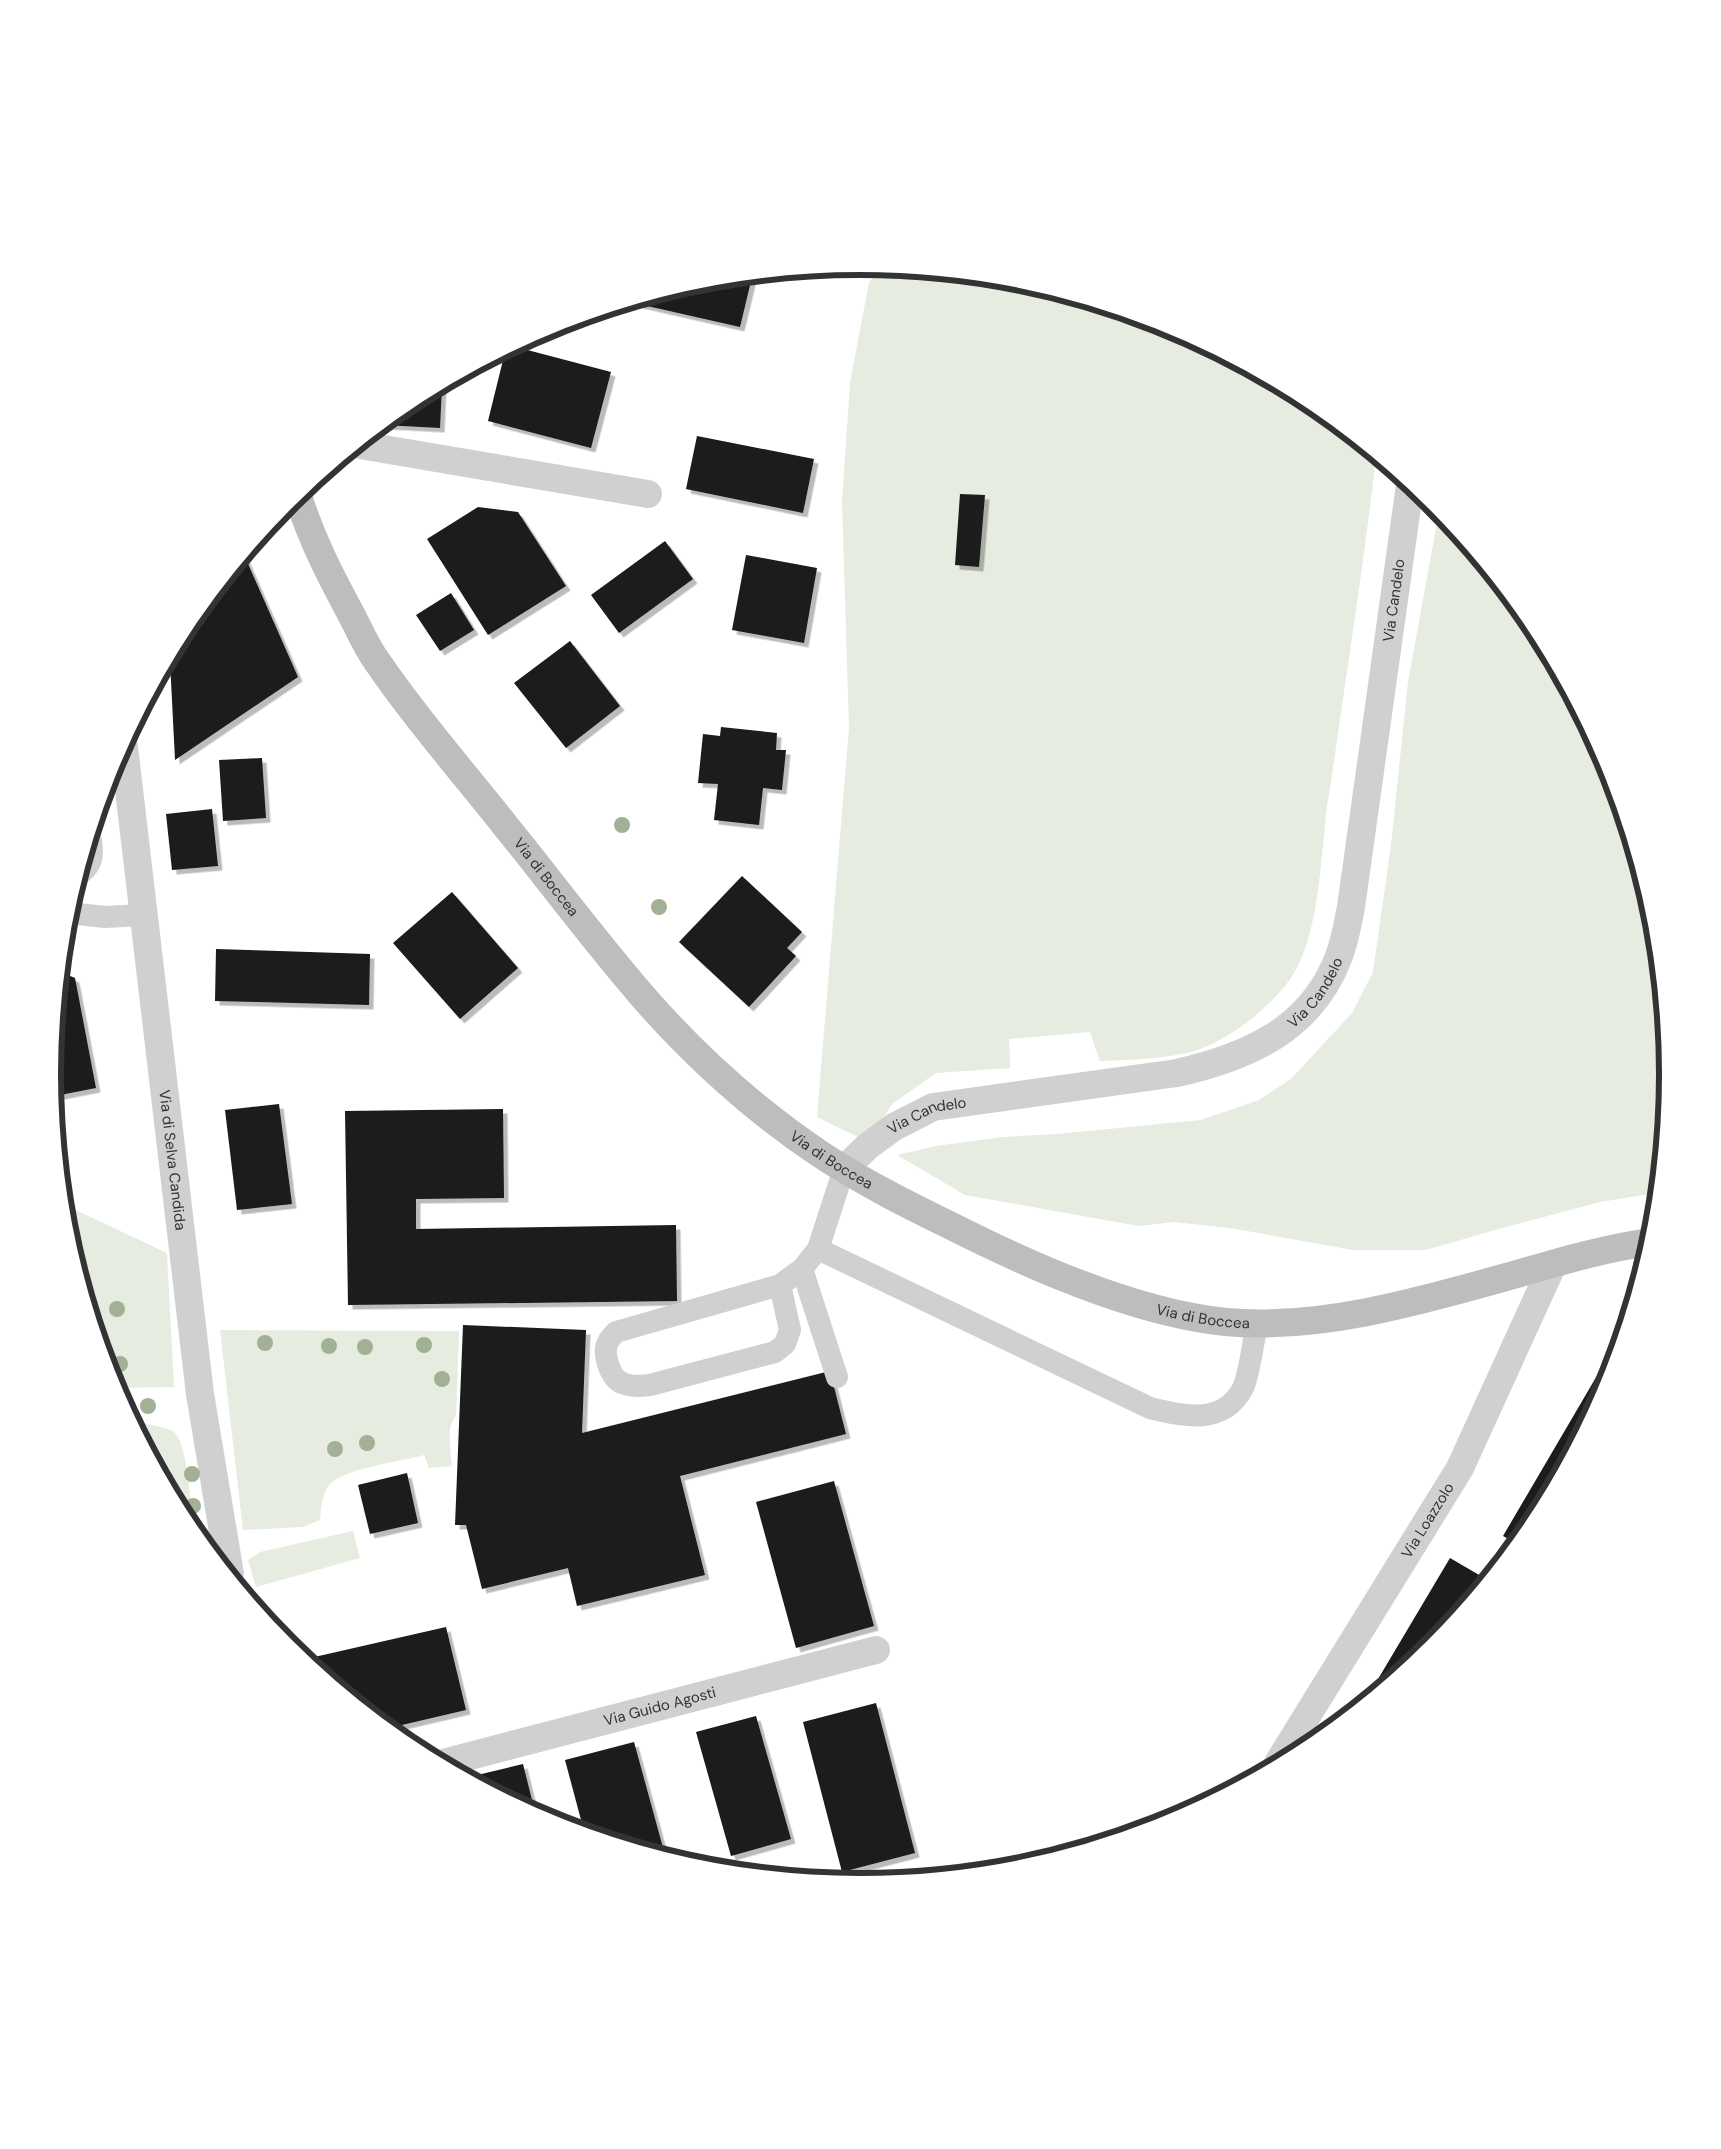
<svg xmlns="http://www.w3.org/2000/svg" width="1721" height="2149" viewBox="0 0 1721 2149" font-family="'DM Sans',sans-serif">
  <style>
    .green { fill: #e6ecdf }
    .building { fill: #1a1a1a; filter: url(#shadow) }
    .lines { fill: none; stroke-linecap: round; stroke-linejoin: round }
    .service { stroke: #d0d0d0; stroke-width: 22 }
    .minor { stroke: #d0d0d0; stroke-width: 28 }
    .tertiary { stroke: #d0d0d0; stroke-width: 28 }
    .secondary { stroke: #bdbdbd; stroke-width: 28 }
    .tree { fill: #a2b095 }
    .labels { text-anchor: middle; stroke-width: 5; stroke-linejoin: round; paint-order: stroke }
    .street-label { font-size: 15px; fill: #333; stroke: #fff }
    .rim { fill: none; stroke: #333; stroke-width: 6 }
  </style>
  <defs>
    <filter id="shadow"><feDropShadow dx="4.5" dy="4.5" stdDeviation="0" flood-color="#0004"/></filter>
  </defs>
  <rect width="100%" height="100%" fill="#fff"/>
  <path class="green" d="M882 269 1013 282 1170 328 1310 403 1376 457C1364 563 1347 669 1332 775 1329 793 1326 810 1325 827 1319 876 1317 948 1285 986 1261 1015 1220 1047 1182 1054 1156 1059 1127 1060 1100 1061L1090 1032 1009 1039 1010 1068 936 1073 892 1104 868 1142 817 1117 849 728 842 501 850 383 869 282Z
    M1439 512 1532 626 1607 766 1653 917 1668 1075 1657 1193 1600 1202 1502 1228 1426 1250H1353L1230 1228 1175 1222 1139 1226 965 1195 897 1155 936 1146 1003 1137 1057 1134 1201 1120 1259 1100 1291 1079 1352 1013 1373 972 1391 845 1408 682Z
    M65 1205 167 1253 174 1387 116 1388 68 1232Z
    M220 1330 459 1331 456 1416C445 1427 451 1452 452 1466L429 1468 424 1455C403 1461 340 1469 328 1486 322 1495 321 1510 320 1520L303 1527 243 1530Z
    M134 1422C143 1423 165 1427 173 1431 188 1441 191 1510 193 1529Z
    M353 1531 360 1558 256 1587 248 1560 260 1552Z"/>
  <path class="building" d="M752 277 740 327 634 303 703 282Z
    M516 347 611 372 591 448 488 421 505 352Z
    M442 386 440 428 384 425 412 403Z
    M697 436 814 459 803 513 686 489Z
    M960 494 985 495 979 567 955 565Z
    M478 507 518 512 566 586 488 635 427 539Z
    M665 541 693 579 619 633 591 595Z
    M746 555 817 568 804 643 732 630Z
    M245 557 298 677 175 760 170 661 189 625Z
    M451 593 474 630 440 651 416 615Z
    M570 641 620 706 566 748 514 683Z
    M721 727 777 733 776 750H786L782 790 763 788 759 825 714 820 718 784 698 783 703 734 720 736Z
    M262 758 266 818 223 821 219 760Z
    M212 809 218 866 172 870 166 814Z
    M742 876 802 932 787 948 796 956 749 1007 679 942Z
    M452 892 518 968 460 1019 393 943Z
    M216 949 370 954 369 1005 215 1001Z
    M63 973 75 978 96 1088 55 1096 53 1074Z
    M279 1104 292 1204 237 1210 225 1110Z
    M503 1109 504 1198 416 1199V1229L676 1225 677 1301 348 1305 345 1111Z
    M463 1325 586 1330 582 1433 830 1371 846 1434 680 1476 705 1575 577 1606 568 1568 482 1589 466 1525H455Z
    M1605 1362 1612 1366 1607 1384 1532 1524 1516 1543 1503 1536Z
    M407 1473 418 1523 370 1534 358 1485Z
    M834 1481 874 1626 796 1648 756 1502Z
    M1450 1558 1486 1579 1432 1646 1365 1701Z
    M446 1627 466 1710 389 1728 312 1665 310 1658Z
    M876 1703 915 1853 842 1872 803 1722Z
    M756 1716 791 1839 731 1856 696 1732Z
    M634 1742 665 1855 584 1831 565 1760Z
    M523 1764 535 1812 469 1777Z"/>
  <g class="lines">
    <path class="service" d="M81 873C93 864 93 855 91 841
      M69 913 105 917 143 915
      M818 1249 1150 1408C1184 1416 1223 1426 1243 1388 1249 1376 1254 1338 1257 1323
      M802 1269 837 1377
      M780 1285 790 1330 785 1344 775 1352 650 1385C640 1386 631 1387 622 1383 610 1378 602 1353 608 1342 610 1338 613 1335 616 1332L780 1285 802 1269 818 1249 844 1169"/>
    <g class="minor">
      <path d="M360 445 648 494"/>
      <path id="s1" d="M844 1169 868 1146 894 1127 933 1107 1177 1073C1248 1057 1312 1029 1339 956 1345 940 1348 923 1351 907L1410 485"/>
      <path id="s2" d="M443 1763 876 1650"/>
      <path id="s3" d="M1278 1763 1460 1468 1553 1264"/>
    </g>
    <path class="tertiary" id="s4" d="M124 747 200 1394 230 1574"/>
    <path class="secondary" id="s5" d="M298 496C311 538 330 575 351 614 359 629 366 646 376 660 415 717 461 770 504 824 551 882 596 943 645 999 696 1057 756 1111 820 1154 873 1189 931 1216 988 1244 1059 1278 1148 1314 1226 1322 1323 1331 1431 1298 1524 1272 1565 1260 1607 1248 1650 1242"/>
  </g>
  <g class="tree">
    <circle cx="622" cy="825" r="8"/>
    <circle cx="659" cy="907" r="8"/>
    <circle cx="117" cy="1309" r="8"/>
    <circle cx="265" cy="1343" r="8"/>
    <circle cx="424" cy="1345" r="8"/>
    <circle cx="329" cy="1346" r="8"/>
    <circle cx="365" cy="1347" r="8"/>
    <circle cx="120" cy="1364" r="8"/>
    <circle cx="442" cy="1379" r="8"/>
    <circle cx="148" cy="1406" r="8"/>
    <circle cx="367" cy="1443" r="8"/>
    <circle cx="335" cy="1449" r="8"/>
    <circle cx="192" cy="1474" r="8"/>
    <circle cx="193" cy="1506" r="8"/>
  </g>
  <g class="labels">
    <g class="street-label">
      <text dy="5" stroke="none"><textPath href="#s1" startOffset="925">Via Candelo</textPath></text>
      <text dy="5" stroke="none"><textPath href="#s5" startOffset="458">Via di Boccea</textPath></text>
      <text dy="5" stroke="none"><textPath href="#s1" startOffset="521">Via Candelo</textPath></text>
      <text dy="5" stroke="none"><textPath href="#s1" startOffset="101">Via Candelo</textPath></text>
      <text dy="5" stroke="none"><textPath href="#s5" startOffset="862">Via di Boccea</textPath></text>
      <text dy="5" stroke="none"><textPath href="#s4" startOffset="416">Via di Selva Candida</textPath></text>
      <text dy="5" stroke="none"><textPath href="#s5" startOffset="1268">Via di Boccea</textPath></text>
      <text dy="5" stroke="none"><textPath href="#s3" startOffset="285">Via Loazzolo</textPath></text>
      <text dy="5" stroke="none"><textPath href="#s2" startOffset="224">Via Guido Agosti</textPath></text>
    </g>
  </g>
  <path d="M0 0H1721V2149H0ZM61 1074a799 799 0 1 1 1598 0a799 799 0 1 1-1598 0Z" fill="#fff" fill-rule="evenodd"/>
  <path class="rim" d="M61 1074a799 799 0 1 1 1598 0a799 799 0 1 1-1598 0Z"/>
</svg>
